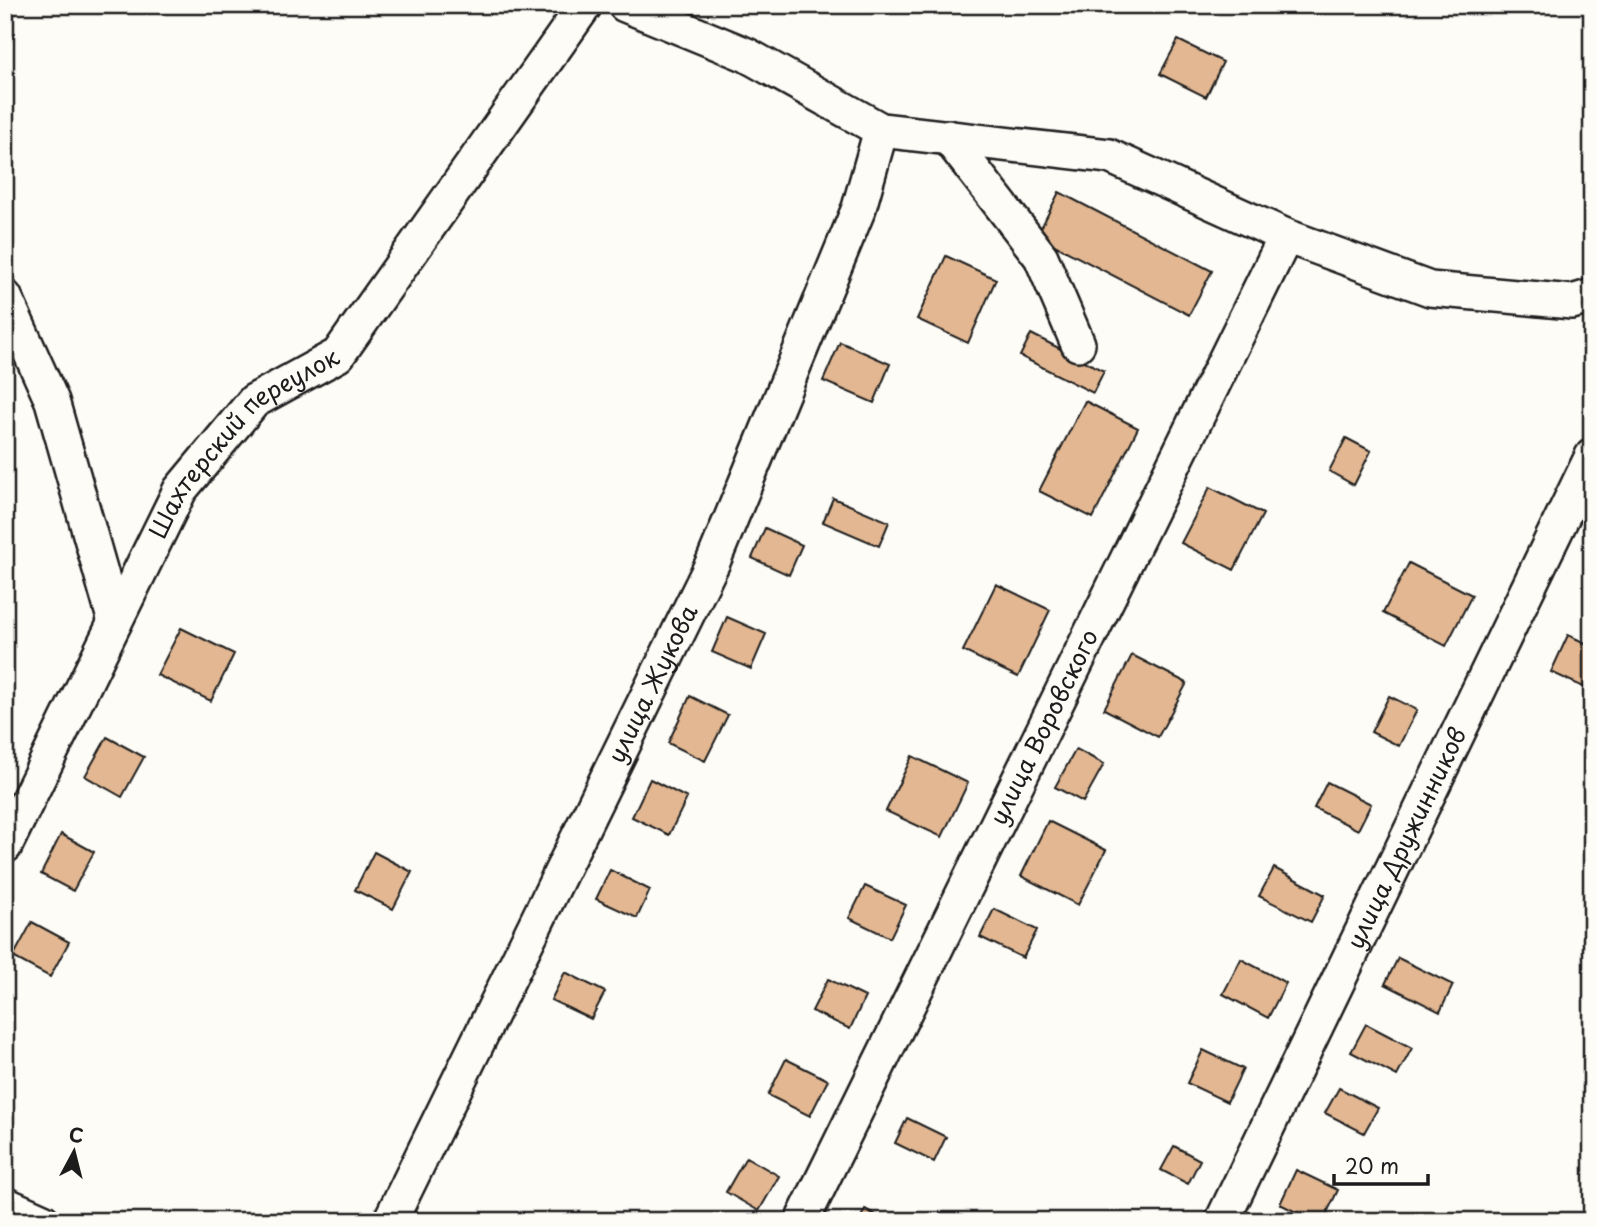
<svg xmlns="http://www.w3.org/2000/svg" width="1597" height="1226" viewBox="0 0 1597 1226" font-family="'Playpen Sans',sans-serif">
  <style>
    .building { fill: #e2b792; stroke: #1c1c1c; stroke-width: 2 }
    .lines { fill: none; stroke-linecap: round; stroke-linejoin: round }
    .minor-casing { stroke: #1c1c1c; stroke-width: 38 }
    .minor { stroke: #fdfcf7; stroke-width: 33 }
    .labels { text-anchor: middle; stroke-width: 5; stroke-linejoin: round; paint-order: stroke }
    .street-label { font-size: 24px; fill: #1c1c1c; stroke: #fdfcf7 }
  </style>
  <rect width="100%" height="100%" fill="#fdfcf7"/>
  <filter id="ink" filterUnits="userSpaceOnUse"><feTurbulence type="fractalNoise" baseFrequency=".0143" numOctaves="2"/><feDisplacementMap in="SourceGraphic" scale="14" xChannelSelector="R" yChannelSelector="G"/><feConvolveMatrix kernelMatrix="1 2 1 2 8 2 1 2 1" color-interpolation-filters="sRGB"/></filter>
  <g filter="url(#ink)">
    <path class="building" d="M1178 40 1223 62 1206 97 1160 74Z
      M1059 192 1212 271 1189 315 1037 236Z
      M946 256 996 279 968 343 917 319Z
      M1031 334 1104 371 1093 393 1020 356Z
      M840 342 890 364 874 403 823 381Z
      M1085 401 1138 428 1093 518 1039 491Z
      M1346 438 1371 451 1354 485 1329 471Z
      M1210 487 1263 514 1234 570 1181 543Z
      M833 498 889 522 879 546 823 522Z
      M765 528 802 545 789 575 752 558Z
      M1409 563 1472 595 1446 646 1383 613Z
      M996 584 1050 610 1018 677 963 651Z
      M727 617 766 634 751 669 712 652Z
      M181 628 234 654 211 701 157 675Z
      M1568 635 1592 646V691L1551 672Z
      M1132 655 1187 683 1158 737 1104 709Z
      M690 696 728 715 705 761 668 743Z
      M1389 696 1417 710 1399 746 1371 732Z
      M107 737 144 757 122 797 85 776Z
      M1076 749 1104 764 1083 802 1055 787Z
      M912 756 968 783 942 837 886 811Z
      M650 779 687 798 669 835 632 817Z
      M1327 782 1371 804 1358 830 1314 808Z
      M1048 821 1106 850 1078 905 1021 876Z
      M61 834 94 852 73 891 41 874Z
      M374 852 412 872 393 909 355 890Z
      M1274 868 1325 895 1311 922 1259 896Z
      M610 870 650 890 637 918 596 899Z
      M865 886 906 905 890 938 849 918Z
      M994 909 1037 930 1023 958 980 937Z
      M32 922 69 942 50 977 13 957Z
      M1398 958 1453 985 1440 1012 1385 984Z
      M1241 959 1286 983 1268 1018 1223 994Z
      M565 972 605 992 591 1019 551 1000Z
      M828 979 865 997 850 1029 812 1011Z
      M1366 1024 1412 1048 1397 1076 1351 1052Z
      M1203 1050 1243 1069 1227 1102 1187 1083Z
      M786 1059 828 1080 810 1116 768 1095Z
      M1339 1088 1378 1108 1364 1133 1325 1113Z
      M907 1118 946 1137 934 1162 895 1143Z
      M1174 1146 1200 1160 1188 1184 1161 1170Z
      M746 1157 779 1176 759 1211 726 1192Z
      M1296 1170 1338 1190 1323 1221H1314L1280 1204Z
      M865 1209 887 1221H859Z"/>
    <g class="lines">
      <g class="minor-casing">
        <g id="minor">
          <path d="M625 5 747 55 881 130 1109 156 1286 236 1430 289 1572 302 1592 296"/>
          <path d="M948 137 1041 257 1078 344"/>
          <path d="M5 297 52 401 115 622"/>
          <path id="s1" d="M5 846 180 490 254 401 338 355 585 5"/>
          <path d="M5 1204 43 1221"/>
          <path id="s2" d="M390 1221 713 562 859 208 881 130"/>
          <path id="s3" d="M802 1221 1286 236"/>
          <path id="s4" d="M1222 1221 1592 456"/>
        </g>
      </g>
      <use href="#minor" class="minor"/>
    </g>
  </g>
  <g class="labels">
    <g class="street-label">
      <text dy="8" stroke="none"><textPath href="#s1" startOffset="476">Шахтерский переулок</textPath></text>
      <text dy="8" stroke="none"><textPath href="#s2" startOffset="598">улица Жукова</textPath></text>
      <text dy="8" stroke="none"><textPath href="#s3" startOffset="550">улица Воровского</textPath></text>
      <text dy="8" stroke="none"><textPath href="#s4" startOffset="425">улица Дружинников</textPath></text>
    </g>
  </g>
  <rect width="1597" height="1226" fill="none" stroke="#fdfcf7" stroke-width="28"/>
  <rect x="14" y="14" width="1569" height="1198" fill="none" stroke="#1c1c1c" stroke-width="2.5" filter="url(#ink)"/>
  <g transform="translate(74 1152) rotate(7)" stroke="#fdfcf7" stroke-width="5" paint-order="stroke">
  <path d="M0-5L12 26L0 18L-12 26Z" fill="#1c1c1c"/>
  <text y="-10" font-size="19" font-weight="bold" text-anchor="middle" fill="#1c1c1c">С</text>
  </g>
  <path d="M1334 1174v10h94v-10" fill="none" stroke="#1c1c1c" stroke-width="3.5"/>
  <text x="1345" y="1174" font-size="21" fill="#1c1c1c" stroke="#fdfcf7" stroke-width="5" paint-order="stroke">20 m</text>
</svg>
